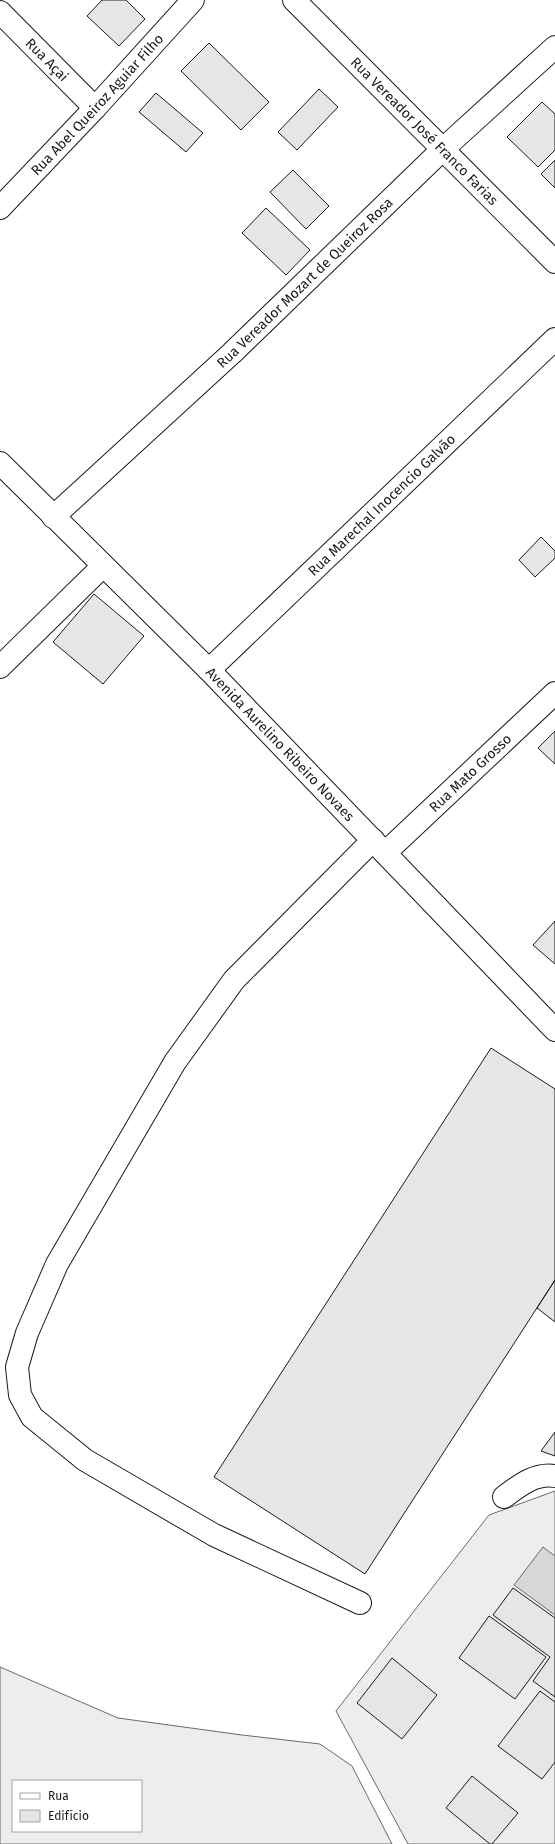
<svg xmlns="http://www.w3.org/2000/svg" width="555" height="1844" viewBox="0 0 555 1844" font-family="'Fira Sans',sans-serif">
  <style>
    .built { fill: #ededed; stroke: #6a6a6a; fill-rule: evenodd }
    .water { fill: #d7d7d7; stroke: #6a6a6a }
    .building { fill: #e6e6e6; stroke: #1a1a1a }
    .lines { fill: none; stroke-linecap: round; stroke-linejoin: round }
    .minor-casing { stroke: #1a1a1a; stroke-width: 24 }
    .minor { stroke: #fff; stroke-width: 22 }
    .labels { text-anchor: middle; stroke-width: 3; stroke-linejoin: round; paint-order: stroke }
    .street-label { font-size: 14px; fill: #1a1a1a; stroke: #fff }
  </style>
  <rect width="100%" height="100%" fill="#fff"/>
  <path class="built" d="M555 1491V1844H408L336 1711 489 1515Z
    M0 1667 118 1718 242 1735 320 1744 352 1766 392 1844H0ZM13 1781H141V1831H13Z"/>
  <path class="water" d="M543 1547 555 1556V1615L514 1585Z"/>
  <path class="building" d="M102 0H126L145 19 119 46 87 16Z
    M209 43 269 102 241 130 181 71Z
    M319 89 338 107 297 150 278 132Z
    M156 93 203 133 186 152 139 112Z
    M542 102 555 114V150L538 167 507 137Z
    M555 160V188L541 174Z
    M293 170 329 206 306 229 270 192Z
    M266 208 310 250 286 275 242 233Z
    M541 537 555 551V558L535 577 519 560Z
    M94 594 144 636 103 684 53 642Z
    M555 731V764L538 748Z
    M555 921V964L533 945Z
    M491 1048 555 1089V1280L365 1574 214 1477Z
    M555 1280V1322L537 1308Z
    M555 1432V1456L541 1451Z
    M513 1588 555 1618V1697L533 1681 550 1657 493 1615Z
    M489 1616 546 1657 515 1699 459 1658Z
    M392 1658 437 1695 402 1739 357 1703Z
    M540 1691 555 1702V1762L542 1779 498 1746Z
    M472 1776 518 1813 492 1844H490L446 1808Z"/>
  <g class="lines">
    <g class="minor-casing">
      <g id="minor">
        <path id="s1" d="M294 0 555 262"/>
        <path id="s2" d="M0 12 95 108"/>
        <path id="s3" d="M0 208 95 108 193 0"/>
        <path id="s4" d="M0 463 209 670 555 1030"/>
        <path id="s5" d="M53 517 232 353 442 150 555 47"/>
        <path d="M0 667 103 566"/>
        <path id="s6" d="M209 670 555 339"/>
        <path id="s7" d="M385 853 555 693"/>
        <path d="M504 1497C520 1485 535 1473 555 1476"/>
        <path d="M360 1603 214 1535 85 1460 32 1417 20 1395 17 1367 27 1333 57 1264 175 1062 234 980 373 840"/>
      </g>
    </g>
    <use href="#minor" class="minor"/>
  </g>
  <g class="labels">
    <g class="street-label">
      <text dy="5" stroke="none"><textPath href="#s2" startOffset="67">Rua Açai</textPath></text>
      <text dy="5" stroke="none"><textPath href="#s3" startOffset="142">Rua Abel Queiroz Aguiar Filho</textPath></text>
      <text dy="5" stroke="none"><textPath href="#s1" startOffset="185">Rua Vereador José Franco Farias</textPath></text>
      <text dy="5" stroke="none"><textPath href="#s5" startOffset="344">Rua Vereador Mozart de Queiroz Rosa</textPath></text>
      <text dy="5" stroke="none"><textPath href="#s6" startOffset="239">Rua Marechal Inocencio Galvão</textPath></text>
      <text dy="5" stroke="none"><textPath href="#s4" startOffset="397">Avenida Aurelino Ribeiro Novaes</textPath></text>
      <text dy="5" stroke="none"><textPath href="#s7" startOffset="117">Rua Mato Grosso</textPath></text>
    </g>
  </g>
  <rect x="12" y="1780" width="130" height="52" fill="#ffffff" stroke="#a3a3a3"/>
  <rect x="20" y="1793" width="20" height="6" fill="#ffffff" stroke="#a3a3a3"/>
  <text x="48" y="1800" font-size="12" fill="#1a1a1a">Rua</text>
  <rect x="20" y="1810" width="20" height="12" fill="#e6e6e6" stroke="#a3a3a3"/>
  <text x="48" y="1820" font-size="12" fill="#1a1a1a">Edifício</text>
</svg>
